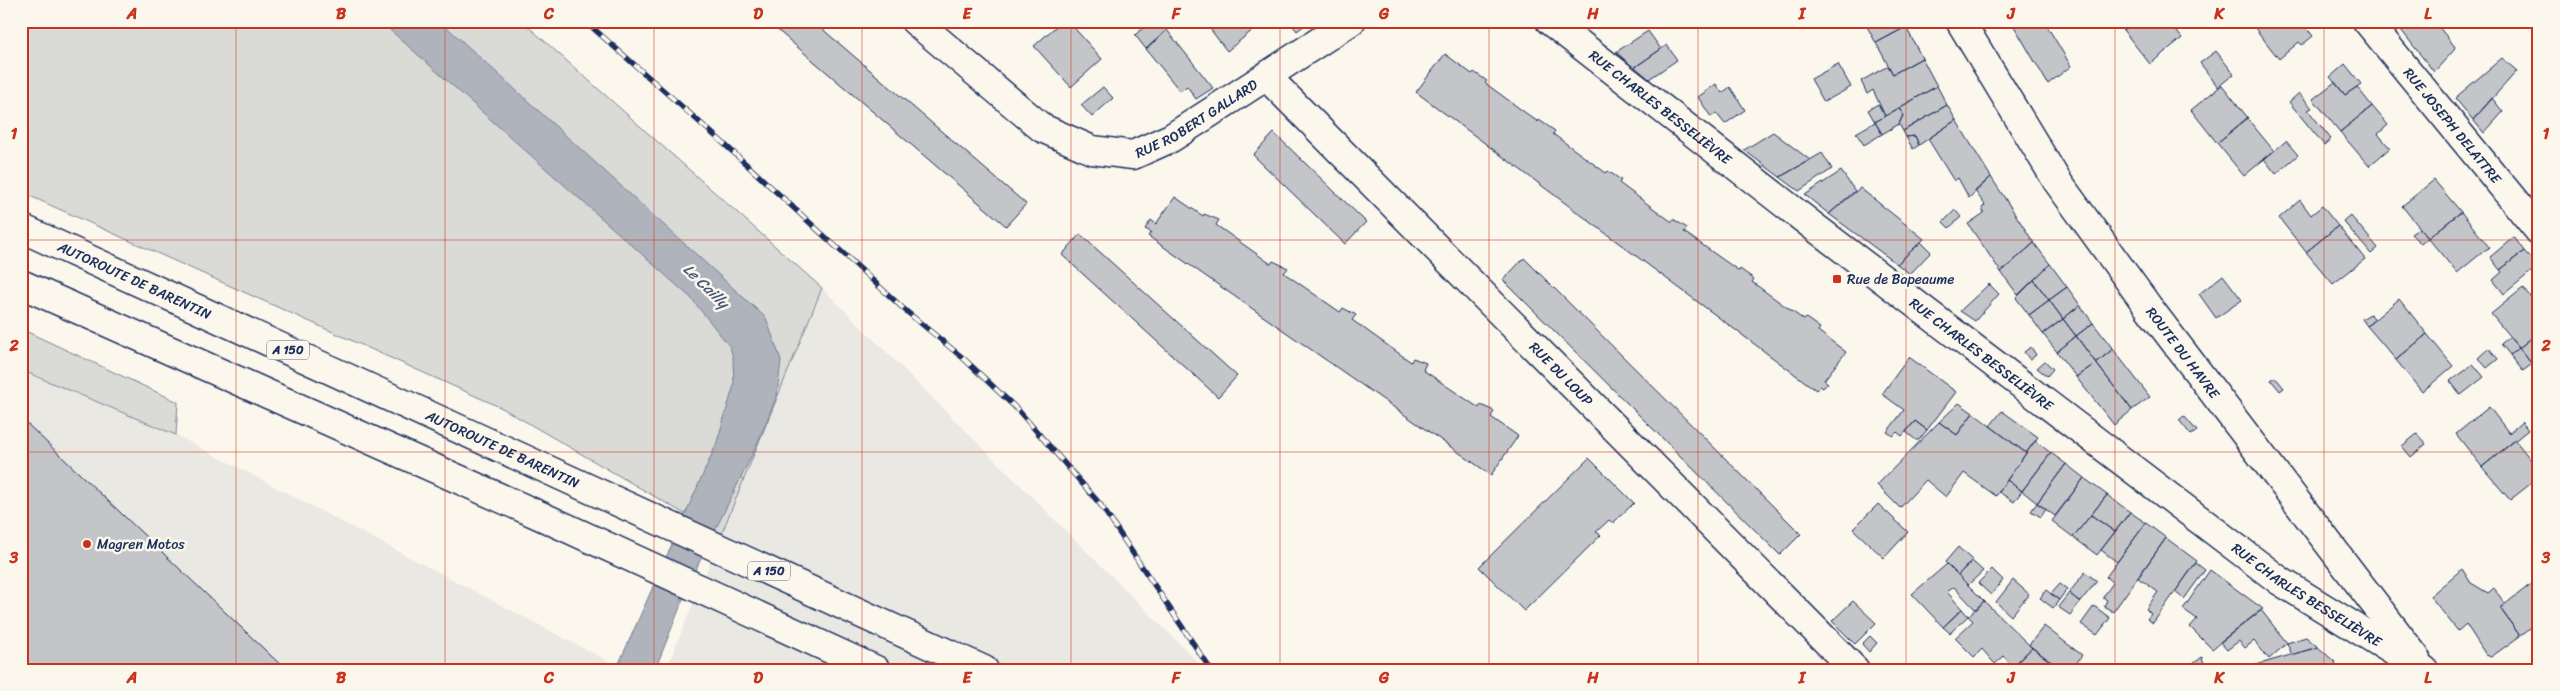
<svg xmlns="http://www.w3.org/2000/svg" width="2560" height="691" viewBox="0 0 2560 691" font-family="Sriracha,sans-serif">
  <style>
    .built { fill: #eae8e2 }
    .green { fill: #dadad7; stroke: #7a849a }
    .water { fill: #afb3bb; stroke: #747e96 }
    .building { fill: #c3c5c9; stroke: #1b2f5e }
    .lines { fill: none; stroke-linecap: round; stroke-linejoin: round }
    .street-casing { stroke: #1b2f5e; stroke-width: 31 }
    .secondary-casing { stroke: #1b2f5e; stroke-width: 31 }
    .highway-casing { stroke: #1b2f5e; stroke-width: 31 }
    .street { stroke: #fbf7ec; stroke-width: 28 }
    .secondary { stroke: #fbf7ec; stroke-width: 28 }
    .highway { stroke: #fbf7ec; stroke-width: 28 }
    .rail-casing { stroke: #1b2f5e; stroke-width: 5.5 }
    .rail { stroke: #fbf7ec; stroke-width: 4; stroke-dasharray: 11; stroke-linecap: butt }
    .grid { fill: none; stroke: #c8321e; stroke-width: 1; stroke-opacity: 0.55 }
    .poi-dot { fill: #c8321e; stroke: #fbf7ec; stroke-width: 2 }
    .labels { text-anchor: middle; stroke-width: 5; stroke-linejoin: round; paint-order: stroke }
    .shield { fill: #fbf7ec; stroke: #5e6b89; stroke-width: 1 }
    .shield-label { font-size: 12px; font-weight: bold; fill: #1b2f5e }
    .street-label { font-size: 14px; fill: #1b2f5e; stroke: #fbf7ec }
    .poi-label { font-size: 14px; fill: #1b2f5e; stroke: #fbf7ec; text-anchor: start }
    .water-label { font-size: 15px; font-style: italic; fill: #47577a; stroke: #fbf7ec }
    .neatline { fill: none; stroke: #c8321e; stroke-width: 2 }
    .grid-label { font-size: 16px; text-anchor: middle; font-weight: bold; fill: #c8321e }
  </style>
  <rect width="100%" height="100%" fill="#fbf7ec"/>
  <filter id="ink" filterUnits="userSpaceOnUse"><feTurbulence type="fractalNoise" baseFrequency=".02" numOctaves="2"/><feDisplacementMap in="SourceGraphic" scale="10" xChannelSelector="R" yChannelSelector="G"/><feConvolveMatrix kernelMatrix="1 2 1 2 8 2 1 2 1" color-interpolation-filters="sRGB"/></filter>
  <g filter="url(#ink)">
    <path class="built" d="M822 288 1206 670H666Z
      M21 370 176 435 625 670H21Z"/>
    <path class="green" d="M21 21H522L822 288 721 535 502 408 21 192Z
      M21 329 178 402 176 435 21 370Z"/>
    <path class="water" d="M380 21H440L766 318 781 360 777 396 755 449 692 577 655 670H616L716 445 734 385 733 357 730 347 691 298Z"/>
    <path class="building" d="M767 21H813L1026 204 1006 226Z
      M1062 21H1068L1102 59 1071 87 1034 46Z
      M1151 21H1160L1167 30 1146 49 1135 35Z
      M1204 21H1264L1227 51Z
      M1289 21H1309V22L1297 31Z
      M1864 21H1903L1906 27 1876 43Z
      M2011 21H2044L2071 66 2048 84Z
      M2116 21H2133L2123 30Z
      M2133 21H2168L2182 38 2150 64 2123 30Z
      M2253 21H2301L2313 36 2302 45 2299 42 2279 59 2251 23Z
      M2394 21H2434L2456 48 2434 72Z
      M1906 27 1922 58 1893 74 1876 43Z
      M1167 30 1213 88 1196 99 1187 86 1180 91 1146 49Z
      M1648 31 1661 49 1634 68 1616 52Z
      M1667 45 1677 60 1649 79 1635 67Z
      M2216 51 2234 74 2218 87 2200 63Z
      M1445 54 1472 74 1474 72 1487 81 1485 83 1538 122 1539 120 1555 131 1553 134 1606 173 1608 171 1621 180 1619 183 1672 222 1673 219 1687 228 1684 232 1739 271 1740 269 1754 279 1752 282 1804 320 1806 318 1820 328 1818 331 1846 352 1824 380 1828 383 1823 388 1820 386 1816 390 1416 92Z
      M1922 58 1937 86 1885 116 1873 90 1867 94 1861 81 1888 66 1893 74Z
      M2502 58 2517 71 2473 120 2455 98Z
      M1838 64 1851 87 1824 102 1811 79Z
      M2345 64 2361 84 2345 95 2330 77Z
      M2335 82 2345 95 2357 87 2372 106 2340 132 2313 99Z
      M1716 84 1722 93 1730 87 1745 110 1725 124 1716 113 1711 117 1698 97Z
      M2222 85 2248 118 2217 143 2191 110Z
      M1937 86 1947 105 1903 131 1899 124 1903 115 1899 108Z
      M1103 87 1113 98 1092 117 1081 105Z
      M2299 93 2312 108 2308 110 2331 139 2324 145 2289 102Z
      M2492 98 2503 112 2484 133 2473 120Z
      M1878 104 1885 116 1875 122 1868 110Z
      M1947 105 1956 120 1919 145 1915 136 1906 137 1903 131Z
      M2372 106 2388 125 2378 134 2390 148 2369 166 2340 132Z
      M1899 108 1903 115 1899 124 1882 134 1875 122Z
      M2247 118 2274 151 2244 176 2217 143Z
      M1956 120 1991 177 1969 198 1958 178 1954 181 1928 139Z
      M1875 122 1882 134 1864 145 1856 133Z
      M1773 132 1810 160 1780 177 1744 150Z
      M1274 133 1366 222 1345 244 1253 155Z
      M1915 136 1919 145 1913 149 1906 137Z
      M2286 141 2298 155 2276 174 2264 159Z
      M1822 153 1832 169 1799 191 1780 177Z
      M1841 171 1855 191 1829 214 1805 195Z
      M1991 177 2034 243 2001 272 1968 224 1984 213 1982 208 1985 205 1975 191Z
      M2434 180 2461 212 2428 238 2402 206Z
      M2539 186V200L2532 192Z
      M1860 188 1924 239 1897 264 1829 214Z
      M1175 197 1203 216 1204 214 1219 220 1216 225 1271 264 1273 261 1288 268 1284 273 1340 312 1343 308 1356 315 1352 320 1411 362 1413 358 1426 363 1423 370 1479 408 1481 405 1494 411 1491 417 1518 436 1491 475 1148 236 1151 232 1145 229 1151 220 1156 224Z
      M2300 200 2311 215 2322 206 2338 226 2306 252 2279 218Z
      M1955 210 1961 217 1949 228 1943 222Z
      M2461 212 2489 247 2457 273 2428 238Z
      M2350 215 2378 248 2371 254 2343 221Z
      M2338 226 2365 259 2333 284 2306 252Z
      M2420 228 2428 238 2421 244 2411 234Z
      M1080 234 1237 376 1218 397 1062 255Z
      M2514 237 2524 251 2500 270 2490 257Z
      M1921 242 1931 252 1910 274 1897 264Z
      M2034 243 2050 264 2018 295 2001 272Z
      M2524 251 2538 266 2504 294 2493 280 2502 272 2500 270Z
      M1524 258 1801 534 1780 555 1503 280Z
      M2050 264 2067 287 2049 300 2034 280Z
      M2223 275 2242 300 2216 318 2199 294Z
      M2034 280 2049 300 2029 315 2016 298Z
      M1989 284 1999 294 1975 321 1960 311Z
      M2067 287 2080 305 2063 319 2049 300Z
      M2523 288 2539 307V332L2519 348 2491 314Z
      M2399 299 2427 334 2396 360 2367 326Z
      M2049 300 2063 319 2043 334 2029 315Z
      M2080 305 2093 323 2076 336 2063 319Z
      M2370 314 2375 319 2367 326 2362 319Z
      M2063 319 2076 336 2057 352 2043 334Z
      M2093 323 2113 349 2096 363 2076 336Z
      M2539 332V373L2519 348Z
      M2427 334 2453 366 2422 392 2396 360Z
      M2076 336 2096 363 2076 377 2057 352Z
      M2509 337 2519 348 2510 355 2501 344Z
      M2031 347 2036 355 2030 360 2024 352Z
      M2489 348 2498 359 2487 368 2478 358Z
      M2519 348 2532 364 2523 371 2510 355Z
      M2113 349 2150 397 2132 410 2096 363Z
      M1909 357 1956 392 1927 430 1915 421 1902 436 1897 432 1893 436 1887 432 1904 410 1882 394Z
      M2045 361 2053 369 2047 376 2037 368Z
      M2096 363 2132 410 2114 425 2076 377Z
      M2473 364 2484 377 2461 395 2450 381Z
      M2275 377 2284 388 2280 391 2271 380Z
      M1959 403 1973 413 1957 435 1939 422Z
      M2489 407 2509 433 2522 422 2528 430 2482 467 2456 434Z
      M2002 411 2038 437 2026 453 1990 426Z
      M1973 413 2026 453 1996 496 1964 473 1946 497 1926 480 1900 508 1877 485 1939 422 1957 435Z
      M2184 416 2197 431 2191 435 2179 420Z
      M21 418 286 670H21Z
      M1915 421 1927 430 1919 440H1916L1906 432Z
      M2417 434 2426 444 2411 457 2402 446Z
      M2515 440 2539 470V477L2510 500 2482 467Z
      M2035 441 2051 453 2022 491 2007 480Z
      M2051 453 2066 464 2037 503 2022 491Z
      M1589 458 1634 503 1613 523 1609 520 1596 532 1601 535 1524 611 1479 567Z
      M2066 464 2084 478 2055 516 2037 503Z
      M2084 478 2107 495 2073 537 2052 521Z
      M2007 480 2022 491 2014 502 1999 492Z
      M2107 495 2130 512 2115 532 2091 515Z
      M2037 503 2046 509 2041 517 2031 511Z
      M1878 504 1908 532 1884 558 1853 529Z
      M2130 512 2146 523 2117 562 2101 550Z
      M2091 515 2115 532 2097 555 2073 537Z
      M2146 523 2166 538 2113 612 2104 606 2107 600 2103 597 2113 583 2106 577Z
      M2166 538 2197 561 2153 623 2147 619 2151 614 2146 609 2158 592 2138 578Z
      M1958 547 1972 560 1958 575 1945 562Z
      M1972 561 1983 571 1968 585 1958 575Z
      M2196 563 2205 570 2184 599 2175 592Z
      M1947 564 1984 601 1976 610 1954 587 1947 592 1962 609 1943 627 1912 594Z
      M1992 569 2003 580 1991 595 1978 583Z
      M2462 569 2471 583 2488 593 2494 588 2505 604 2500 608 2520 636 2491 657 2486 655 2466 624 2458 631 2430 596Z
      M2210 570 2263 609 2212 649 2190 627 2197 619 2183 609Z
      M2085 572 2097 581 2080 602 2069 593Z
      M2013 580 2029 594 2011 616 1996 602Z
      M2060 584 2067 589 2059 600 2051 594Z
      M2531 584 2539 593V621L2520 636 2500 608Z
      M2046 590 2059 600 2053 608 2040 598Z
      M2069 593 2080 602 2070 615 2058 607Z
      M1853 601 1876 623 1855 644 1832 621Z
      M1984 601 2032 648 2012 667 2004 656 1995 664 1982 649 1974 657 1955 638 1973 621 1968 616Z
      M2094 606 2110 618 2097 635 2081 624Z
      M1962 609 1968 616 1950 633 1943 627Z
      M2261 610 2287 643 2269 659 2254 641 2245 648 2239 641 2227 650 2220 642Z
      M2044 626 2082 655 2072 670H2062L2029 645Z
      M1870 636 1877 643 1869 652 1862 644Z
      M2306 637 2318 647 2292 655 2287 643Z
      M2318 647 2336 663 2334 667 2323 670H2239Z
      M2032 648 2062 670H2015L2012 667Z
      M2202 657 2206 670H2185Z"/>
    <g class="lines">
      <g class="street-casing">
        <g id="street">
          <path id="s1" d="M915 21 1042 128 1092 150 1133 155 1171 138 1351 21"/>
          <path id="s2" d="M2367 21 2539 231"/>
          <path id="s3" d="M1267 77 1855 670"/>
        </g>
      </g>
      <g class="secondary-casing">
        <g id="secondary">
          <path id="s4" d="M1550 21 1813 226 2280 581 2424 670"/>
          <path id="s5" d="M1960 21 2057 181 2149 308 2416 658"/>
        </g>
      </g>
      <g class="highway-casing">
        <g id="highway">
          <path id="s6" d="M21 228 984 670"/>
          <path d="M21 284 541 516 876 670"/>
        </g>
      </g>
      <use href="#street" class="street"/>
      <use href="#secondary" class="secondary"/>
      <use href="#highway" class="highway"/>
      <g class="rail-casing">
        <path id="rail" d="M585 21 722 142 906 311 963 358 1018 410 1100 504 1211 670"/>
      </g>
      <use href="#rail" class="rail"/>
    </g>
  </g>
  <path class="grid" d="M236 21V670M445 21V670M654 21V670M862 21V670M1071 21V670M1280 21V670M1489 21V670M1698 21V670M1906 21V670M2115 21V670M2324 21V670M21 240H2539M21 452H2539"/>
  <g class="poi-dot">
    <rect x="1832" y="274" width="10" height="10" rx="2.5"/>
    <circle cx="87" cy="544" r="5"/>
  </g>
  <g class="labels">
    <g class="shield">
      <rect x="267" y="340.5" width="42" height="19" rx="4"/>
      <rect x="748" y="561.5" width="42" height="19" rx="4"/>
    </g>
    <g class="shield-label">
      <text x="288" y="354">A 150</text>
      <text x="769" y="575">A 150</text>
    </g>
    <g class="street-label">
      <text dy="5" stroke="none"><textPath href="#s4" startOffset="140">RUE CHARLES BESSELIÈVRE</textPath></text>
      <text dy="5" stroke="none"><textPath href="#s1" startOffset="335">RUE ROBERT GALLARD</textPath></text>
      <text dy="5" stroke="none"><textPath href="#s2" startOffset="135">RUE JOSEPH DELATTRE</textPath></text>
      <text dy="5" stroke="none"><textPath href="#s6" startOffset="125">AUTOROUTE DE BARENTIN</textPath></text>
      <text dy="5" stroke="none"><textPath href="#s5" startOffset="400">ROUTE DU HAVRE</textPath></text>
      <text dy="5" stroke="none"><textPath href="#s4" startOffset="545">RUE CHARLES BESSELIÈVRE</textPath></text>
      <text dy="5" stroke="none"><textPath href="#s3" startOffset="418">RUE DU LOUP</textPath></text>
      <text dy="5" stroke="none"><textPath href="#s6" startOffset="530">AUTOROUTE DE BARENTIN</textPath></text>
      <text dy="5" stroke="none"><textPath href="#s4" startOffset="950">RUE CHARLES BESSELIÈVRE</textPath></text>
    </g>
    <g class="poi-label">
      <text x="1847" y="284">Rue de Bapeaume</text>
      <text x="97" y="549">Magren Motos</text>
    </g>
    <g class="water-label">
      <text transform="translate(706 286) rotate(44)" y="5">Le Cailly</text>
    </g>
  </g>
  <rect width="2560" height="691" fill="none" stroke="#fbf7ec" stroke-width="55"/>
  <rect x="28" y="28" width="2504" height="636" class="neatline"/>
  <g class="grid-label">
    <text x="132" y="19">A</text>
    <text x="341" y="19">B</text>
    <text x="549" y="19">C</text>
    <text x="758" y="19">D</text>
    <text x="967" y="19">E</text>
    <text x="1176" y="19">F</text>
    <text x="1384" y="19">G</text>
    <text x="1593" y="19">H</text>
    <text x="1802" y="19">I</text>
    <text x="2011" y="19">J</text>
    <text x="2219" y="19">K</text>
    <text x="2428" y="19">L</text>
    <text x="14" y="139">1</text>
    <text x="2546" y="139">1</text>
    <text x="14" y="351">2</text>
    <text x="2546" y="351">2</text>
    <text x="14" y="563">3</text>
    <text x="2546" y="563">3</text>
    <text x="132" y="683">A</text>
    <text x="341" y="683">B</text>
    <text x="549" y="683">C</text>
    <text x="758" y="683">D</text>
    <text x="967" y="683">E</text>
    <text x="1176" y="683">F</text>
    <text x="1384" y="683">G</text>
    <text x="1593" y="683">H</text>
    <text x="1802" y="683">I</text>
    <text x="2011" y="683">J</text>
    <text x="2219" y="683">K</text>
    <text x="2428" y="683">L</text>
  </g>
</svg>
